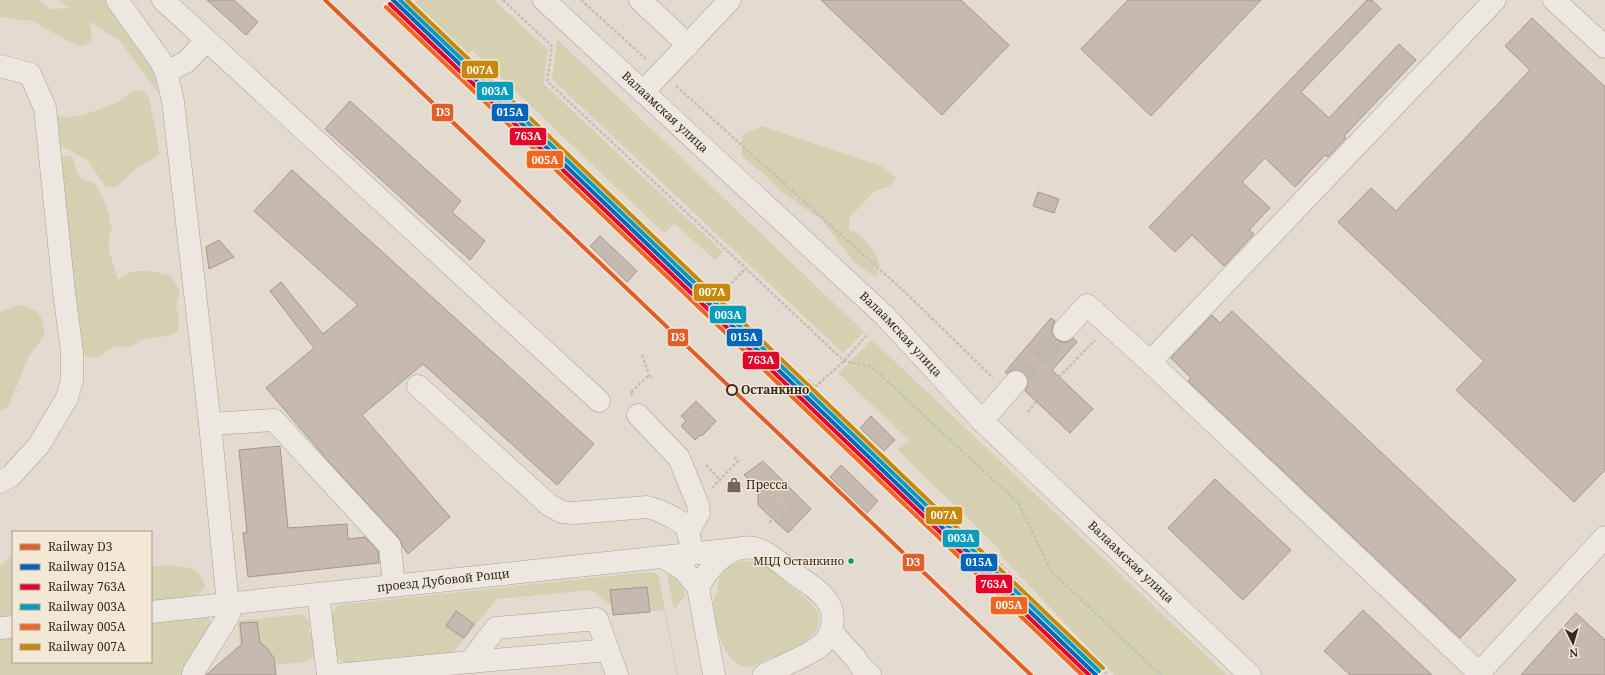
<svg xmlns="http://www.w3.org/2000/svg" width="1605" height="675" viewBox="0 0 1605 675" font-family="'Noto Serif',serif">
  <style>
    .green { fill: #d3d1b2; fill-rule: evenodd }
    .building { fill: #c6bab0; stroke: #a3978e }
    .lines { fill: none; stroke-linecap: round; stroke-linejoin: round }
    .minor-tunnel { stroke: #c0b7ac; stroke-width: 22; stroke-dasharray: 22 11; stroke-linecap: butt }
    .minor-casing { stroke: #a8a198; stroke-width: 23 }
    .path { stroke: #c4beb7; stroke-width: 2.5; stroke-dasharray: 3 2; stroke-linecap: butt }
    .minor { stroke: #ece7df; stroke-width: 22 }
    .rail-1-casing { stroke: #f3e8d6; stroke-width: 7 }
    .rail-2-casing { stroke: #f3e8d6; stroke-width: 7 }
    .rail-3-casing { stroke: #f3e8d6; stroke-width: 7 }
    .rail-4-casing { stroke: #f3e8d6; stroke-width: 7 }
    .rail-5-casing { stroke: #f3e8d6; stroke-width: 7 }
    .rail-6-casing { stroke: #f3e8d6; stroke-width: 7 }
    .rail-1 { stroke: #e15d29; stroke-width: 4 }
    .rail-2 { stroke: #0065bd; stroke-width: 4 }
    .rail-3 { stroke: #e4002b; stroke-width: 4 }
    .rail-4 { stroke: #059cbd; stroke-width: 4 }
    .rail-5 { stroke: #f26522; stroke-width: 4 }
    .rail-6 { stroke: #c78708; stroke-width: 4 }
    .stop-dot { fill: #f3e8d6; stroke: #362920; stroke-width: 2 }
    .bus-dot { fill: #00a651; stroke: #f3e8d6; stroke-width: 1.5 }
    .labels { text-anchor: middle; stroke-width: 3; stroke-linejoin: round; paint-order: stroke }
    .bus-label { font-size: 11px; fill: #362920; stroke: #f3e8d6; text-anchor: end }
    .street-label { font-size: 12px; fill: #362920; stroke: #f3e8d6 }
    .stop-label { font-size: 12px; font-weight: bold; fill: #362920; stroke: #f3e8d6; text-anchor: start }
    .poi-label { font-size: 12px; fill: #362920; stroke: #f3e8d6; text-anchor: start }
    .line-badge { stroke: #f3e8d6; stroke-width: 1.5 }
    .badge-label { font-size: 11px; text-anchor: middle; font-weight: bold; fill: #fff }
  </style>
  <rect width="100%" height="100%" fill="#e3dbcf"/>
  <path class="green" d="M0 0H38L50 9 69 8 58 0H107L138 42 153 72 158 93 119 40 89 21 92 39 85 46 76 45 32 21 0 17Z
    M418 0H494L548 50 543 83 723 252 715 260 675 224 664 233 472 50 468 54 411 6Z
    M557 39 864 332 843 353 552 79Z
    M142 90 149 98 160 154 136 169 115 188 105 186 88 161 57 143 47 116 74 117 84 115 118 102 133 91Z
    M762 126 881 166 897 178 888 187 875 191 849 218V230L860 234 875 253 880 265 876 277 855 263 822 220 780 191 763 173 742 157V135Z
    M66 155 72 157C75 164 77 178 85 180 90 182 93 181 96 186 105 197 108 214 112 227 104 244 113 262 118 280 121 278 125 275 129 273 137 269 162 272 170 276 175 280 177 287 180 292L176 305 179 318 178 331 173 335 140 340 135 345 125 348 117 345C103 352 104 359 86 357L63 312 53 160Z
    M19 305C39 309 42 314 45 334L28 358 8 407 0 411V312Z
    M872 340 1227 675H1114L1001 556V551L898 450 909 440 838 373Z
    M13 555V619H0V565Z
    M743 561 755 562 766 566 811 603 818 612 819 622 816 632 807 640 799 651 774 658 772 657C764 661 755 667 746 667 723 666 704 602 718 592 717 574 726 565 743 561Z
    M168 565C186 567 201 566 205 587L195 597 151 603V567Z
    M671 569 681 581 685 596 674 610 667 576Z
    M647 572 658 574 678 675H677L664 610 613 615 612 606 591 590 497 599 451 655 346 664C329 654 331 638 328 620L338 605ZM456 611 474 624 465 638 446 626Z
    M303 614 309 621 310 633H316L317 650 314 656 309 660 303 662 275 665 240 645 238 623 243 620Z
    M205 615 209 617 211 624 188 675H0V634H13V662H151V619Z"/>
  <path class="building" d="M207 0H234L258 22 246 35Z
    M821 0H961L1009 45 942 115Z
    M1128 0H1261L1151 116 1081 49Z
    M1367 0H1372L1381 9 1301 92 1329 118 1399 44 1416 60 1344 136 1346 138 1328 157 1325 155 1295 187 1265 158 1242 182 1270 208 1249 230 1254 234 1224 266 1192 235 1175 252 1149 227Z
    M1532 18 1605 87V470L1574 502 1456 390 1484 361 1338 222 1371 188 1396 211 1530 70 1505 46Z
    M350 101 461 201 452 212 485 241 470 260 325 129Z
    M292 170 594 444 557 485 423 364 362 415 450 517 408 554 403 547 399 538 330 463 266 388 314 348 270 291 281 282 323 334 358 305 254 211Z
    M1038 192 1059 199 1054 213 1033 206Z
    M600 236 637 271 627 282 590 246Z
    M219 240 234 257 209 269 206 247Z
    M1232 311 1516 580 1460 638 1188 381 1191 378 1171 358 1212 315 1220 323Z
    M1051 318 1055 321 1052 328V333L1055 339 1062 342H1068L1073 338 1077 342 1052 370 1093 409 1070 433 1025 391 1028 384V378L1024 373 1018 370H1012L1007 374 1005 372Z
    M696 401 716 421 702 436 700 435 695 440 681 426 686 421 681 416Z
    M871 416 895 440 884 451 860 428Z
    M280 446 288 528 347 524 348 539 365 537 378 551 379 563 248 577 243 533 247 532 239 450Z
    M763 461 811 509 788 533 758 505V489L744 475Z
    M841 465 878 501 867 513 830 477Z
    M1215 479 1291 550 1243 600 1168 528Z
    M647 587 650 612 613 615 610 590Z
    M1363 610 1432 675H1350L1324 651Z
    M456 611 474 624 464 638 446 626Z
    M1576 613 1605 640V675H1521Z
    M257 622 260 643 266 647 274 658 276 675H206L242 644 240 623Z"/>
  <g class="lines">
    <path class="minor-tunnel" d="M1016 382 1064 330"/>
    <g class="minor-casing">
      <g id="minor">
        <path d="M117 0 160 60 166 72 173 101 210 424 229 615 194 671 193 675"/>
        <path d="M163 0 599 401"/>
        <path id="s1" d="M544 0 885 316 982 421 1250 675"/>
        <path d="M640 0 688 45"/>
        <path d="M1554 0 1605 47"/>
        <path d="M0 66 30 74 45 108 64 292 72 352V380L67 398 39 445 11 476 0 482"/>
        <path d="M166 72 186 62 206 41"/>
        <path d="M643 92 730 0"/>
        <path d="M1064 330 1087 305 1150 362 1481 675"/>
        <path d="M1150 362 1495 0"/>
        <path d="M418 386 549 505 562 512 574 513 647 507 660 511 674 518 686 526 690 540 692 554"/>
        <path d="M638 415 679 458 698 505 699 513 688 532"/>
        <path d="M982 421 1016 382"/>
        <path d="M210 424 274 420 390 546 394 586"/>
        <path d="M663 557 683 569 698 587 714 675"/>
        <path d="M698 587C710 566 733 539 760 550 773 556 784 566 795 574 807 583 822 591 829 604 835 614 833 629 827 639 818 653 780 666 764 675"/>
        <path d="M318 594 328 675"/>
        <path id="s2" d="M151 612 736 549"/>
        <path d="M0 628 13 627"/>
        <path d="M831 631 856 659 861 667 870 675"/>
        <path d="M470 662 608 650"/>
        <path d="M1479 673 1605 537"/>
        <path d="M335 675 470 662 496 628 597 619 617 675"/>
      </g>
    </g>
    <path class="path" d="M503 0 552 46 547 81 844 361 872 367 1019 504 1051 571 1161 675
      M581 0 646 59
      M676 86 906 293 993 378
      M709 287 720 295 746 268
      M642 355 649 375
      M1059 377 1095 340
      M808 380 815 387 844 361 867 335
      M633 395 630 393 649 375 653 379
      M1028 412 1036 402
      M763 461 785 507 768 524
      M706 465 720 480
      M712 488 738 461 733 456
      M997 560 1108 675"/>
    <use href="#minor" class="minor"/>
    <g class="rail-1-casing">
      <path id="rail-1" d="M325 0 1031 675"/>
    </g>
    <g class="rail-2-casing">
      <path id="rail-2" d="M393 0 1096 675"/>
    </g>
    <g class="rail-3-casing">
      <path id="rail-3" d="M390 4 1089 675"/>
    </g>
    <g class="rail-4-casing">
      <path id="rail-4" d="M400 0 1099 671"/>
    </g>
    <g class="rail-5-casing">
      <path id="rail-5" d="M386 7 1082 675"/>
    </g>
    <g class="rail-6-casing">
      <path id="rail-6" d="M407 0 1103 668"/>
    </g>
    <use href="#rail-1" class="rail-1"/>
    <use href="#rail-2" class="rail-2"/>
    <use href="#rail-3" class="rail-3"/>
    <use href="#rail-4" class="rail-4"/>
    <use href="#rail-5" class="rail-5"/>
    <use href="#rail-6" class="rail-6"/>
  </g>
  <defs>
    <g id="shop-bare" transform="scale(1.2)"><path d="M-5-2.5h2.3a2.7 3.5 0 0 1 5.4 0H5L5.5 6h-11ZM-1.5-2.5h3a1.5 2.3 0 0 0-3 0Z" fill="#73675d" stroke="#f3e8d6" stroke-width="2.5" paint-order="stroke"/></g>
  </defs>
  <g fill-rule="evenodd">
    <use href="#shop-bare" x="734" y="485"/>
  </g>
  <circle class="stop-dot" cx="732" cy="390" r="5"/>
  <circle class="bus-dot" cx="851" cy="561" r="3.5"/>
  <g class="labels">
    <g class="bus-label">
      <text x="844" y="565">МЦД Останкино</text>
    </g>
    <g class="street-label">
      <text dy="4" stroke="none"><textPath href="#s1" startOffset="165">Валаамская улица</textPath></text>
      <text dy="4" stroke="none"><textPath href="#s1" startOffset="489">Валаамская улица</textPath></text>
      <text dy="4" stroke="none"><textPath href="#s1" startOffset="813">Валаамская улица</textPath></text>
      <text dy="4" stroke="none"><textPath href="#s2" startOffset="294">проезд Дубовой Рощи</textPath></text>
    </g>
    <g class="stop-label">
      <text x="741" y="394">Останкино</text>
    </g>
    <g class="poi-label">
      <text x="746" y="489">Пресса</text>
    </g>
  </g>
  <g class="line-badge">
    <rect x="461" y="60" width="38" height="19" rx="4" fill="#c78708"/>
    <rect x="476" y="81" width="38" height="20" rx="4" fill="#059cbd"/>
    <rect x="431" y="103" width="23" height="19" rx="4" fill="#e15d29"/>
    <rect x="491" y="103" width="38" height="19" rx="4" fill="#0065bd"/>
    <rect x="509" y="127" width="38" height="19" rx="4" fill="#e4002b"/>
    <rect x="526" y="150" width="38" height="19" rx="4" fill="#f26522"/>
    <rect x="693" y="283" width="38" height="19" rx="4" fill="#c78708"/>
    <rect x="709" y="305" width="38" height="19" rx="4" fill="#059cbd"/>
    <rect x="667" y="328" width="22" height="19" rx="4" fill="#e15d29"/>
    <rect x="726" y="328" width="37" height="19" rx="4" fill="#0065bd"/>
    <rect x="742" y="351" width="38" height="19" rx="4" fill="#e4002b"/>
    <rect x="925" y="506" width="38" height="19" rx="4" fill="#c78708"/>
    <rect x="942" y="529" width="38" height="19" rx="4" fill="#059cbd"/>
    <rect x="902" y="553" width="23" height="19" rx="4" fill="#e15d29"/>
    <rect x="960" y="553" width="38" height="19" rx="4" fill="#0065bd"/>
    <rect x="975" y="574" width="38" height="20" rx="4" fill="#e4002b"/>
    <rect x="990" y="596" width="38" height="19" rx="4" fill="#f26522"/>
  </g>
  <g class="badge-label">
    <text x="480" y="74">007А</text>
    <text x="495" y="95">003А</text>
    <text x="443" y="116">D3</text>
    <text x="510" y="116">015А</text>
    <text x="528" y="140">763А</text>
    <text x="545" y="164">005А</text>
    <text x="712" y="296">007А</text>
    <text x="728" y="319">003А</text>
    <text x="678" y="341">D3</text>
    <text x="744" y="341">015А</text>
    <text x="761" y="364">763А</text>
    <text x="944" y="519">007А</text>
    <text x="961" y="542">003А</text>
    <text x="913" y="566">D3</text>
    <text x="979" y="566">015А</text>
    <text x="994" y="588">763А</text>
    <text x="1009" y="609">005А</text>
  </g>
  <rect x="12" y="531" width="140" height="132" fill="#f3e8d6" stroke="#a79c8d"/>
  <rect x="20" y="544" width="20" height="6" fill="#e15d29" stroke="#a79c8d"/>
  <text x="48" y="551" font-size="12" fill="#362920">Railway D3</text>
  <rect x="20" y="564" width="20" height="6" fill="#0065bd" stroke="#a79c8d"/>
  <text x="48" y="571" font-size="12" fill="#362920">Railway 015А</text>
  <rect x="20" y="584" width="20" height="6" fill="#e4002b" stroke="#a79c8d"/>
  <text x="48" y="591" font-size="12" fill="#362920">Railway 763А</text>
  <rect x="20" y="604" width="20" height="6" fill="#059cbd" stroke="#a79c8d"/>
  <text x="48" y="611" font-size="12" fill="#362920">Railway 003А</text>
  <rect x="20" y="624" width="20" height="6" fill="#f26522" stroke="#a79c8d"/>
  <text x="48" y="631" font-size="12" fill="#362920">Railway 005А</text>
  <rect x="20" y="644" width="20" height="6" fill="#c78708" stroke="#a79c8d"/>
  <text x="48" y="651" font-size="12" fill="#362920">Railway 007А</text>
  <g transform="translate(1573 643) rotate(175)" stroke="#f3e8d6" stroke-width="3" paint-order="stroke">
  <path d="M0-3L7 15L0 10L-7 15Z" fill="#362920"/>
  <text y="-6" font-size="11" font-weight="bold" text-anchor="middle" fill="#362920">N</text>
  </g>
</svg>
